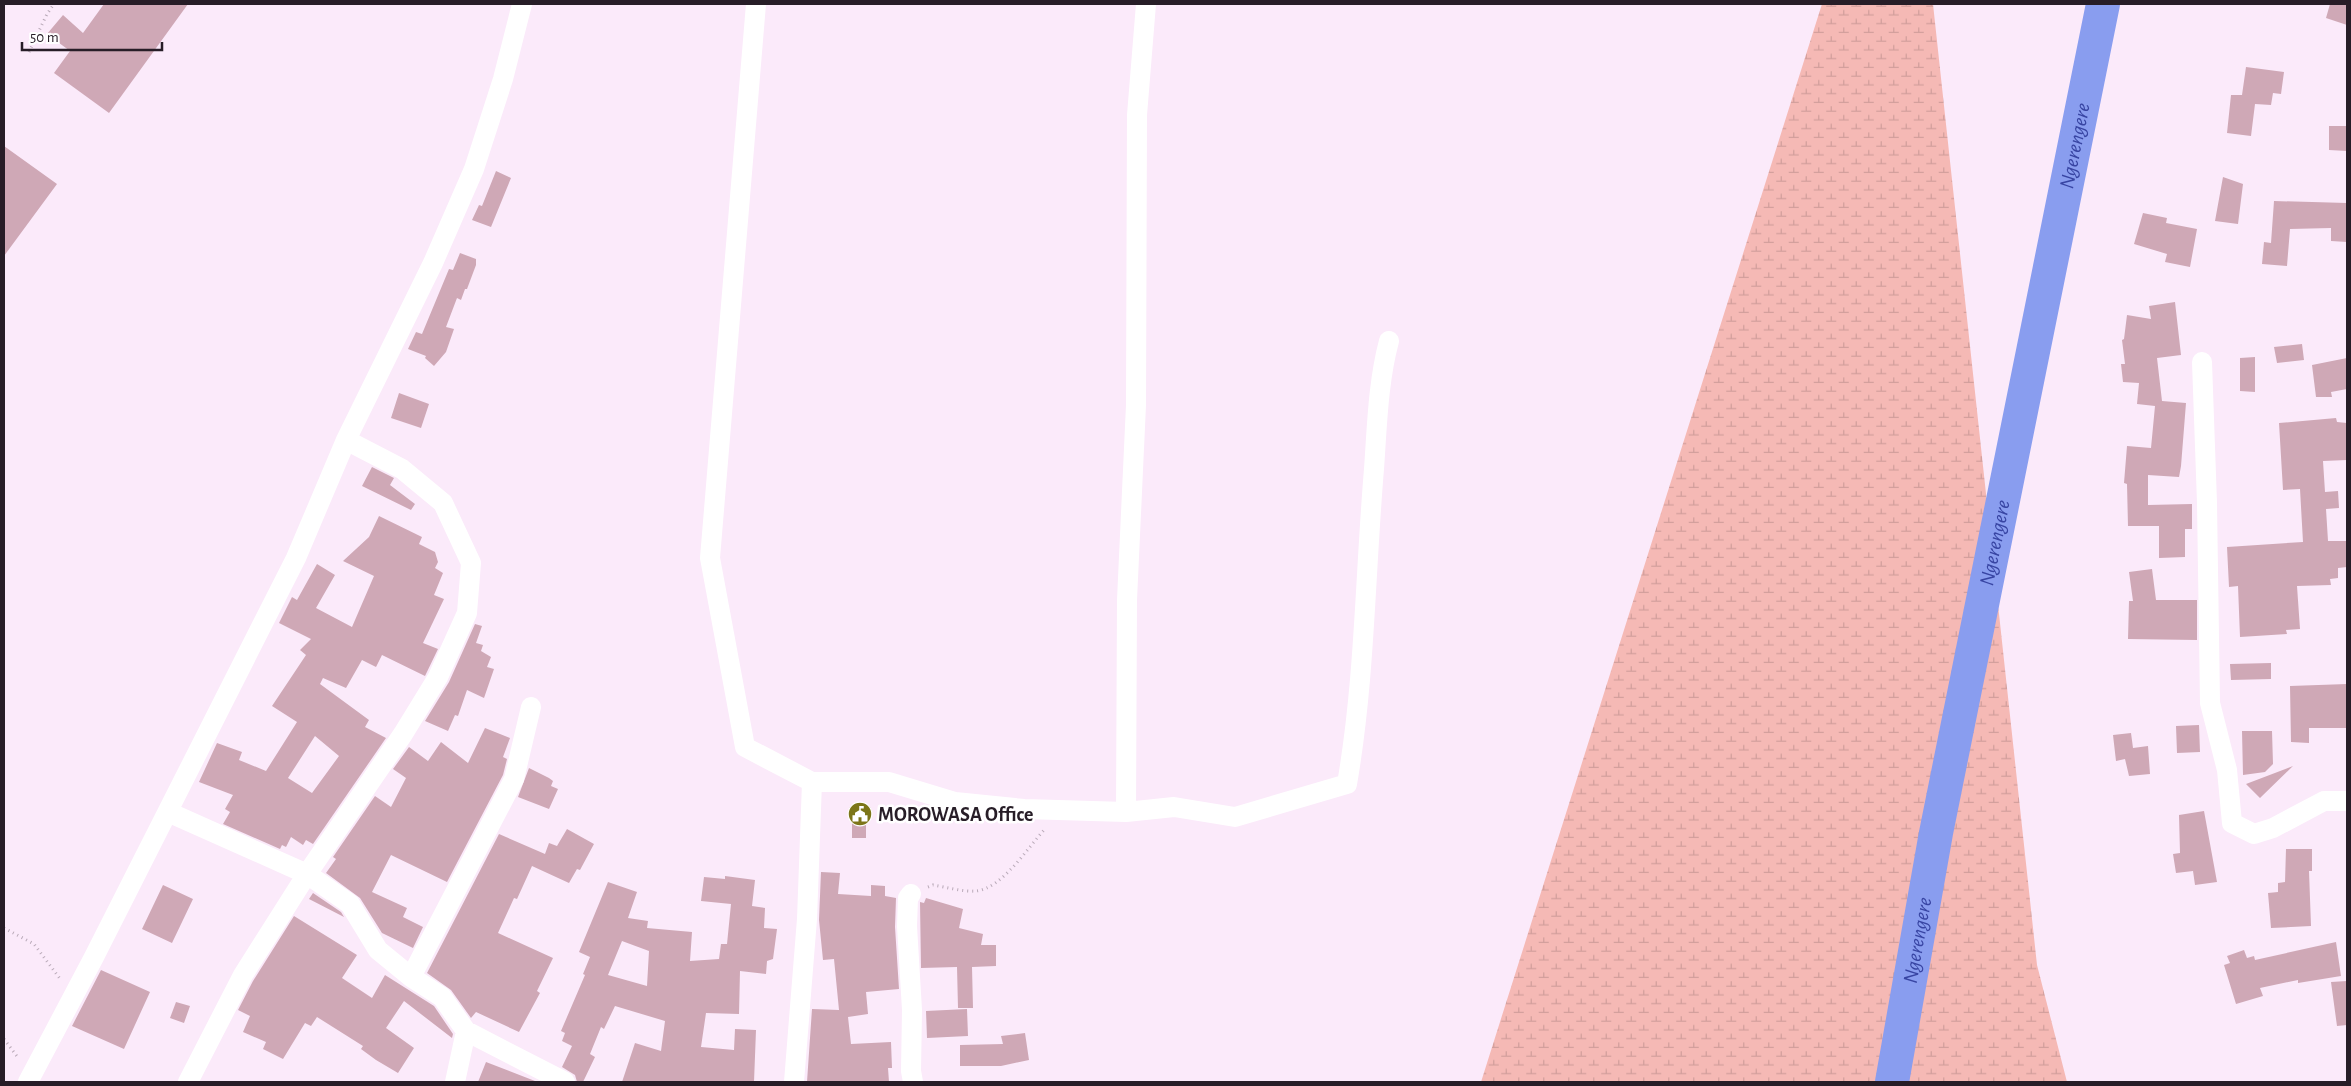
<svg xmlns="http://www.w3.org/2000/svg" width="2351" height="1086" viewBox="0 0 2351 1086" font-family="'Alegreya Sans',sans-serif">
  <style>
    .wetland { fill: url(#wetland-marsh) }
    .lines { fill: none; stroke-linecap: round; stroke-linejoin: round }
    .river { stroke: #899def; stroke-width: 34 }
    .building { fill: #cfa8b6; fill-rule: evenodd }
    .path { stroke: #b9aab8; stroke-width: 3; stroke-dasharray: 1 4; stroke-linecap: butt }
    .minor { stroke: #fff; stroke-width: 20 }
    .labels { text-anchor: middle; stroke-width: 5; stroke-linejoin: round; paint-order: stroke }
    .poi-label { font-size: 20px; font-weight: bold; fill: #271d27; stroke: #fff; text-anchor: start }
    .water-label { font-size: 21px; font-style: italic; fill: #3845a3; stroke: #fff }
  </style>
  <defs>
    <pattern id="wetland-marsh" width="20" height="14" patternUnits="userSpaceOnUse" patternTransform="scale(1.25)"><rect width="20" height="14" fill="#f5b9b5"/><path d="M1 5h8M5 5V1M11 12h8M15 12V8" fill="none" stroke="#d29f9c"/></pattern>
  </defs>
  <rect width="100%" height="100%" fill="#fbeafa"/>
  <path class="wetland" d="M1822 4H1933L2037 965 2067 1082H1481Z"/>
  <g class="lines">
    <path class="river" id="s1" d="M1892 1082 1936 833 2103 4"/>
  </g>
  <path class="building" d="M104 4H188L109 113 54 73 70 51 47 34 63 15 83 33Z
    M2330 4H2347V25L2326 18Z
    M2246 67 2284 72 2281 94 2273 93 2271 105 2255 104 2251 136 2227 133 2231 95H2242Z
    M2329 126H2347V151L2329 150Z
    M4 146 57 184 4 256Z
    M496 171 511 178 491 227 472 220 479 205 482 206Z
    M2223 177 2243 184 2238 224 2215 221Z
    M2274 201 2347 203V242L2331 241V228L2290 229 2287 266 2262 264 2264 242 2271 243Z
    M2143 213 2167 218 2166 223 2197 229 2190 267 2165 262 2167 254 2134 244Z
    M460 253 476 259V265L467 289H465L461 300 457 298 446 327 454 329 446 352 434 366 425 358 426 356 408 349 416 332 422 334 449 269 453 270Z
    M2175 302 2181 355 2157 358 2162 401 2186 403 2181 466 2179 477 2148 475V505L2192 504V529H2185V557L2159 558V526H2128L2127 484 2124 483 2127 446 2151 448 2155 406 2137 404 2139 383 2123 382 2121 364H2125L2122 340 2124 339 2127 315 2151 319 2149 306Z
    M2302 344 2304 360 2277 363 2274 347Z
    M2255 357V392L2240 391V358Z
    M2347 358V389L2331 392 2332 397H2316L2312 365Z
    M399 393 429 404 421 428 391 418Z
    M2336 418 2337 422 2347 423V460L2323 461 2325 492 2338 491 2339 508 2326 509 2328 541H2347V567L2338 568V578L2330 579 2331 585 2297 586 2300 629 2286 630 2287 634 2240 637 2238 586 2229 587 2227 547 2303 542 2300 489 2283 490 2279 423Z
    M372 467 394 478 390 485 415 504 411 510 362 486Z
    M379 516 422 537 419 544 435 552 438 562 435 568 443 573 434 595 444 599 423 643 438 649 425 676 382 655 376 667 362 660 346 688 323 678 320 684 369 720 365 727 386 738 313 844 306 840 303 845 291 837 286 847 282 845 280 849 223 824 230 812 225 809 233 795 199 782 217 743 242 752 239 760 266 771 297 722 272 706 306 655 300 650 311 639 279 623 292 597 297 600 317 564 335 575 316 608 352 627 374 576 343 561 369 537ZM315 736 339 756 312 793 288 778Z
    M2152 569 2156 600H2197V640L2128 639 2129 601H2133L2129 572Z
    M475 624 482 626 476 643 483 645 481 651 491 657 487 667 494 669 484 698 467 690 458 716 455 715 448 731 425 721 449 682Z
    M2271 663V679L2231 680 2230 664Z
    M2347 684V728H2309V743L2291 742 2290 686Z
    M2199 725 2200 752 2177 753 2176 726Z
    M485 728 510 738 503 757 507 759 503 775 447 882 391 855 372 892 407 908 403 917 423 927 413 948 382 933 360 898 326 873 336 859 333 857 375 796 391 807 406 778 393 769 409 747 428 761 441 742 468 763Z
    M2242 731H2272L2273 764 2265 772 2243 775Z
    M2131 733 2133 748 2148 746 2150 774 2129 776 2125 759 2116 761 2113 735Z
    M2293 766 2260 798 2246 784Z
    M529 768 549 778 553 781 551 786 558 789 549 809 518 797Z
    M852 805H866V838H852Z
    M2204 811 2217 882 2195 885 2193 871 2176 873 2173 854 2180 853 2179 815Z
    M567 829 594 844 580 870 577 869 569 883 532 866 517 899 514 898 498 933 553 958 537 991 540 993 519 1032 476 1012 471 1018 451 990 427 973 499 834 545 854 549 843 557 846Z
    M2286 849H2312V871H2309L2311 926 2271 928 2268 893 2278 892V883L2285 882Z
    M821 872 840 873 838 894 871 896V885L885 886V896L896 898 895 927 899 989 866 992 868 1014 848 1017 851 1044 891 1042 892 1068H888L889 1082H807L812 1009 839 1010 834 959 823 960 819 920Z
    M725 876 755 880 752 906 765 908 764 928 777 929 773 959 767 961 766 974 740 971 739 1014 706 1013 701 1047 734 1050 735 1029 756 1030 754 1082H622L635 1043 661 1051 665 1021 615 1006 604 1029 601 1027 590 1054 595 1057 583 1082H577L575 1075 562 1067 572 1046 562 1041 565 1033 561 1031 585 975 583 974 590 957 579 952 608 882 637 892 628 918 648 921 647 928 692 932 690 961 719 959 721 944H727L731 904 701 901 704 877 725 879ZM622 941 649 951 647 986 608 975Z
    M163 885 193 899 172 943 142 929Z
    M313 893 341 912 344 917 309 899Z
    M926 898 963 909 959 928 983 934 981 945H996V966L972 967 973 1008H958L957 967 921 968 920 902 924 903Z
    M294 916 357 955 342 978 372 998 385 975 434 1006 453 1034 452 1038 404 1001 386 1028 414 1048 398 1073 376 1060 361 1049 363 1046 317 1017 311 1026 305 1023 283 1059 263 1049 266 1042 243 1032 250 1016 238 1010 253 981Z
    M2336 942 2341 976 2298 983V980L2260 988 2263 996 2236 1004 2224 965 2230 963 2227 956 2244 950 2247 958 2254 956 2255 960Z
    M101 970 150 992 124 1049 72 1026Z
    M2347 981V1025L2337 1026 2331 982Z
    M176 1002 190 1006 184 1023 170 1018Z
    M967 1009 968 1036 927 1038 926 1011Z
    M1025 1033 1029 1060 1001 1066H960V1045L1003 1044 1001 1036Z
    M486 1062 535 1081V1082H478Z"/>
  <g class="lines">
    <path class="path" d="M29 52 47 14 54 4
      M928 887 933 885C946 887 963 892 976 891 1003 888 1028 847 1045 829
      M4 928 34 944 61 980
      M4 1039 19 1059"/>
    <path class="minor" d="M756 4 710 558 745 747 812 782
      M2202 362 2207 503 2210 703 2227 770 2232 823 2254 834 2273 828 2324 801H2347
      M168 812 307 874 350 904 378 950 411 977 442 997 466 1031 565 1082
      M1126 812 1127 600 1136 405 1137 115 1146 4
      M911 894 908 898 907 926 912 1010 911 1071 913 1082
      M411 977 514 779 531 707
      M28 1082 94 957 296 558 346 440 433 263 474 169 503 79 522 4
      M188 1082 243 975 307 874 403 734 438 677 467 613 471 563 443 503 402 469 346 440
      M455 1082 466 1031
      M794 1082 807 919 812 782H889L955 802 1024 809 1126 812 1174 807 1235 817 1347 784C1365 680 1365 575 1374 469 1377 427 1378 382 1389 341"/>
  </g>
  <defs>
    <g id="civic-disc" transform="scale(1.25)"><circle r="9.5" fill="#7c7518" stroke="#fff"/><path d="M-.6-6.5H3V-4.5H.6V-3L4-1V1h2V6H-6V1h2V-1L-.6-3ZM-1.2 2.5V6h2.4V2.5Z" fill="#fff"/></g>
  </defs>
  <g fill-rule="evenodd">
    <use href="#civic-disc" x="860" y="814"/>
  </g>
  <g class="labels">
    <g class="poi-label">
      <text x="878" y="821">MOROWASA Office</text>
    </g>
    <g class="water-label">
      <text dy="7" stroke="none"><textPath href="#s1" startOffset="954">Ngerengere</textPath></text>
      <text dy="7" stroke="none"><textPath href="#s1" startOffset="549">Ngerengere</textPath></text>
      <text dy="7" stroke="none"><textPath href="#s1" startOffset="144">Ngerengere</textPath></text>
    </g>
  </g>
  <rect width="2351" height="1086" fill="none" stroke="#271d27" stroke-width="10"/>
  <path d="M22 42v8h140v-8" fill="none" stroke="#271d27" stroke-width="2.5"/>
  <text x="30" y="42" font-size="15" fill="#271d27" stroke="#ffffff" stroke-width="4" paint-order="stroke">50 m</text>
</svg>
